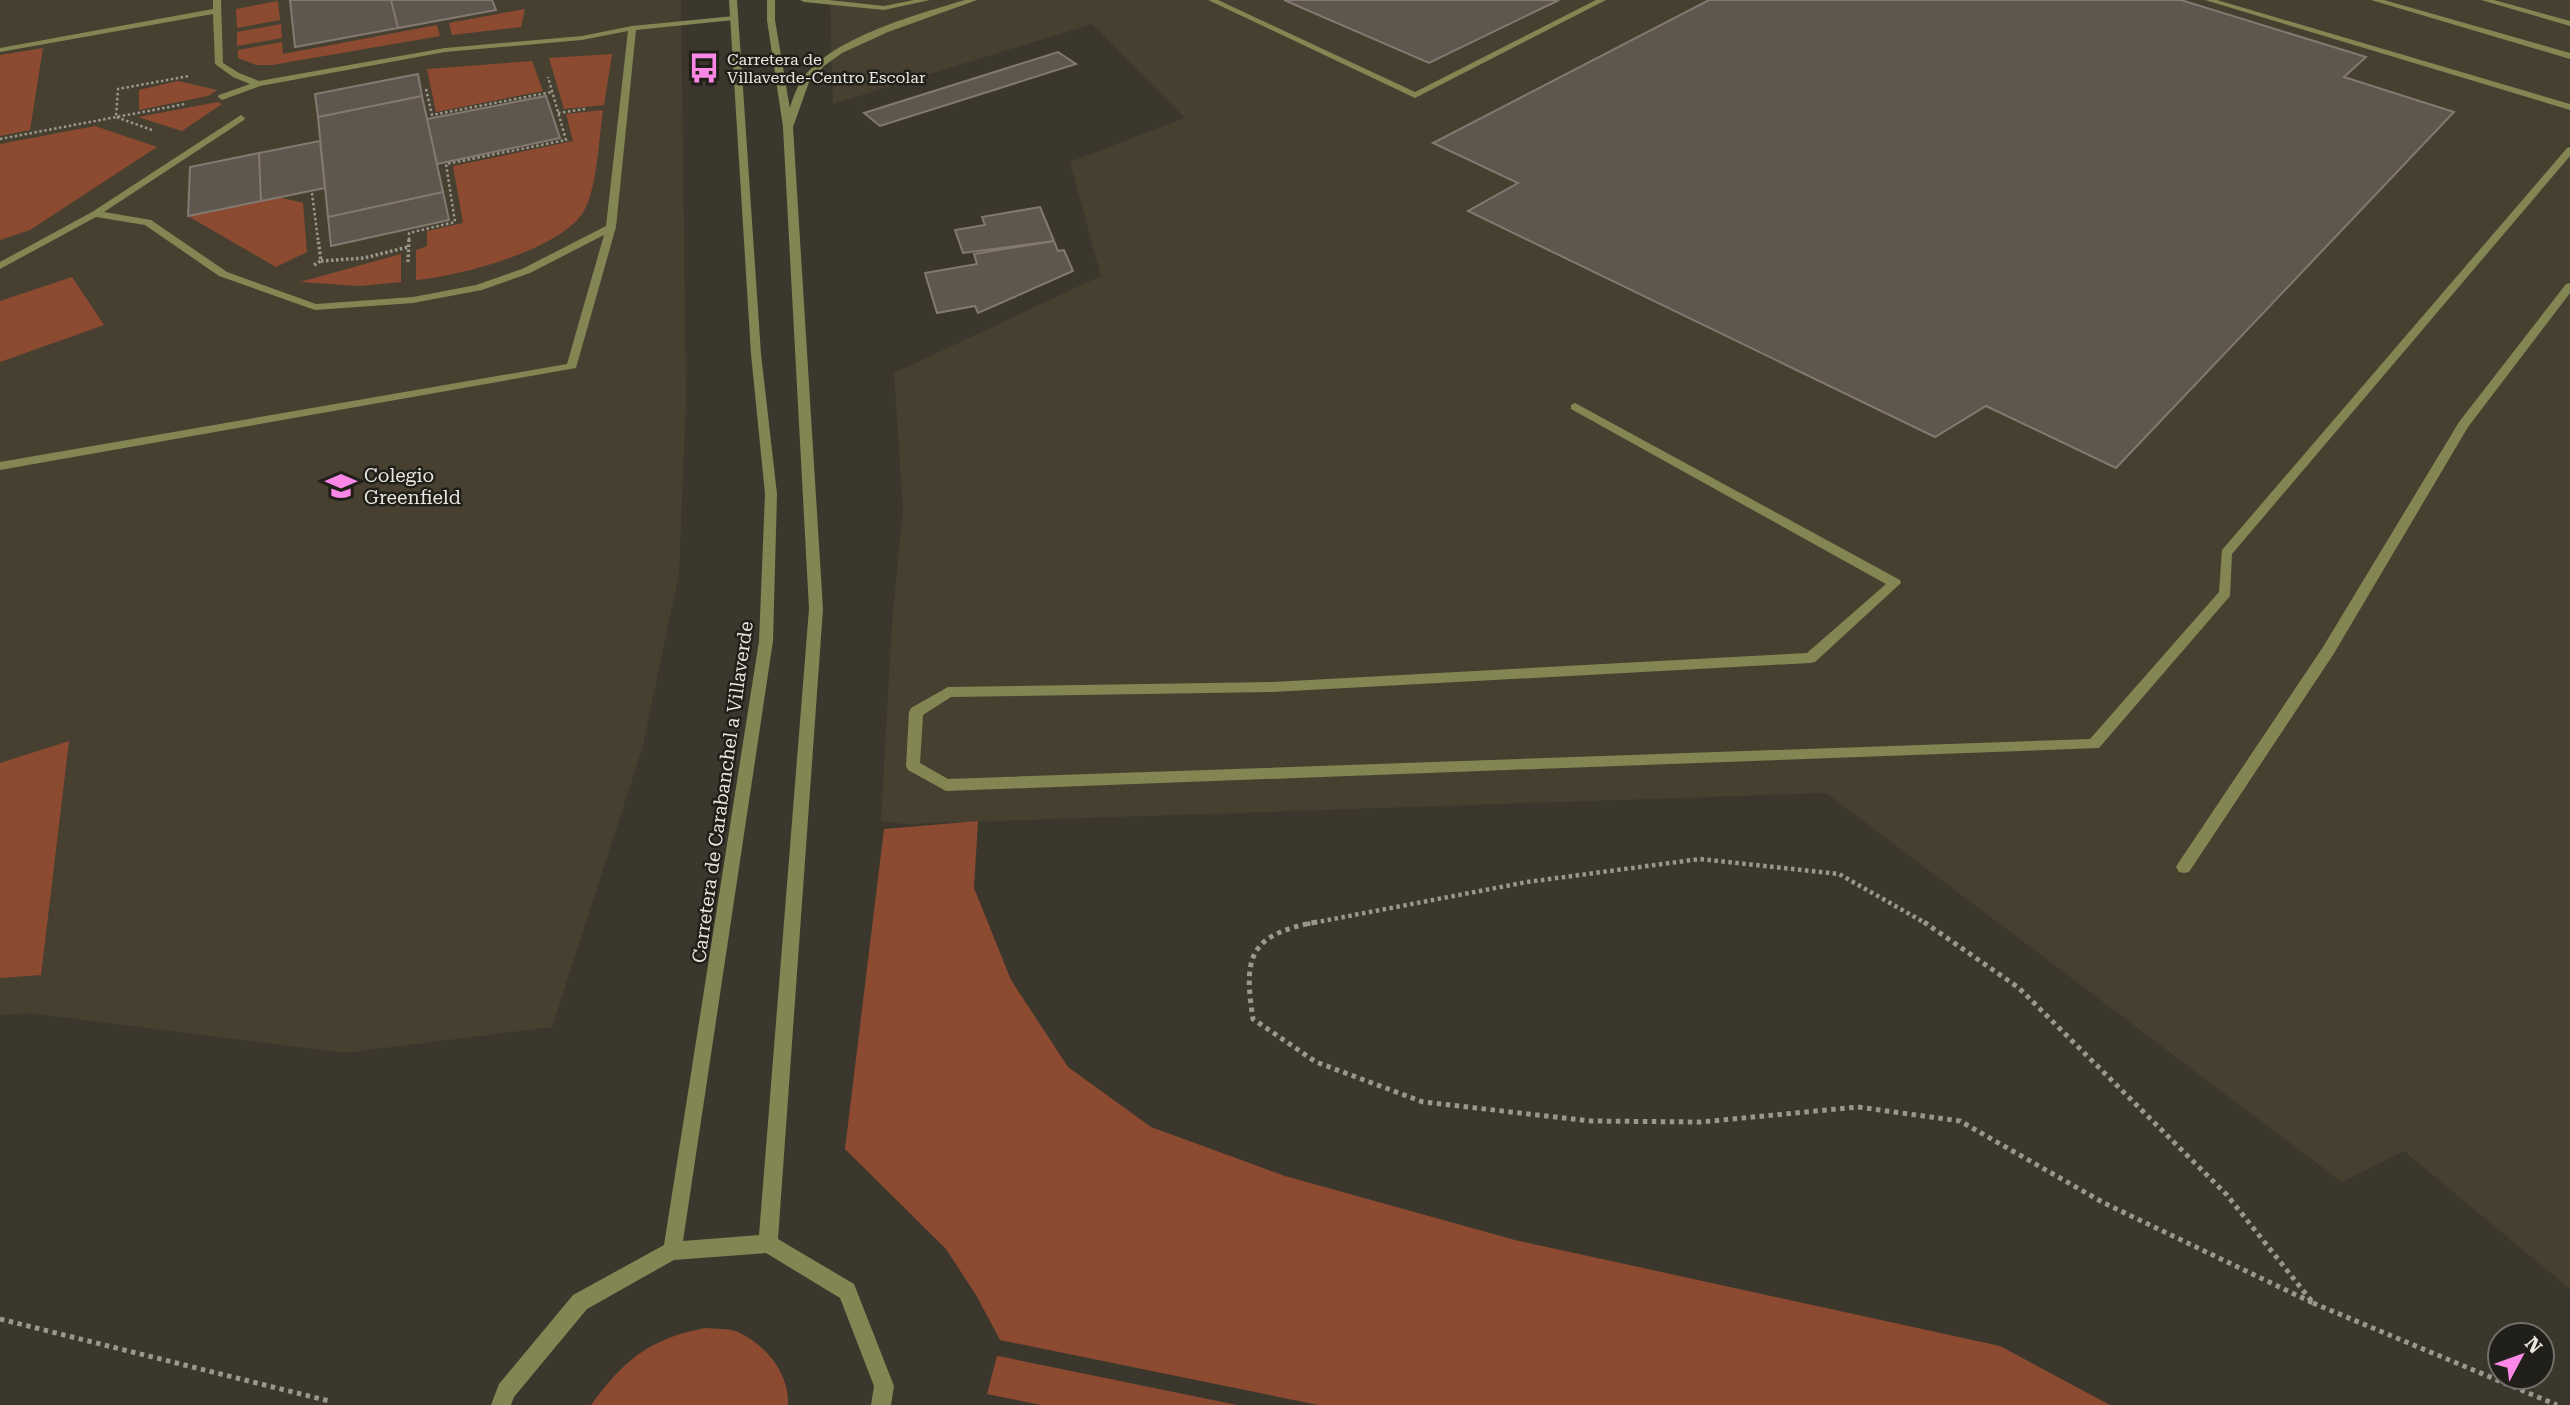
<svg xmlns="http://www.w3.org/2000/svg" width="2570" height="1405" viewBox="0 0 2570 1405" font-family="'Roboto Serif',serif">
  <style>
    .built { fill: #474031 }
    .green { fill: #8c4b30 }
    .building { fill: #5f564d; stroke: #837970; stroke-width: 2 }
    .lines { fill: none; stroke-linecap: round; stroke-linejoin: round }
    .path-far3 { stroke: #9a978e; stroke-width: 2.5; stroke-dasharray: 2.5 2.5; stroke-linecap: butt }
    .path-far2 { stroke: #9a978e; stroke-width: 3.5; stroke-dasharray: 2.5 2.5; stroke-linecap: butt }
    .path-far1 { stroke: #9a978e; stroke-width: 4.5; stroke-dasharray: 3.5 3.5; stroke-linecap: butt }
    .path { stroke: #9a978e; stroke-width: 5; stroke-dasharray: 4.5 4.5; stroke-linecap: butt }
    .service { fill: #838552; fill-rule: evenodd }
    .tertiary { fill: #838552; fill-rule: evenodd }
    .labels { text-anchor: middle; stroke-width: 5; stroke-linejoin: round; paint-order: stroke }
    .far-poi-label { font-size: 16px; fill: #e9e6df; stroke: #211f1a; text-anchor: start }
    .poi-label { font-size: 19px; fill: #e9e6df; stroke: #211f1a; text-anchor: start }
    .street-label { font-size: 19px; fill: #e9e6df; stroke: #211f1a }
  </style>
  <rect width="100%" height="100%" fill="#3b372d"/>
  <path class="built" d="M0 0H681L686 399 679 574 642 749 552 1027 344 1053 30 1013 0 1015Z
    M830 0H2570V1289L2404 1151 2342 1182 1826 793 904 824 881 821 892 624 903 509 894 373 1101 276 1070 162 1185 118 1092 24 833 104Z"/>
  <path class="green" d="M278 1 280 20 237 28 236 9Z
    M525 9 521 27 452 35 449 23Z
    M281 24 282 38 237 46V32Z
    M437 25 440 36 272 65H256L238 58V50L282 42 283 54Z
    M43 48 30 130 0 136V55Z
    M612 54 604 105 564 109 549 58Z
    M532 61 543 91 436 112 427 69Z
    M178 81 217 90 208 96 139 110V90Z
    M218 102 222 104 182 131 138 117Z
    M603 110C599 137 597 193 582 214 556 251 459 276 416 280V250L427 246V231L463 223 453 166 573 141 566 114Z
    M95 126 157 147 30 230 0 240V144Z
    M278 197 303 203 307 252 276 267 188 216Z
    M401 254V282L360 286 300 282Z
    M72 277 104 325 0 362V301Z
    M69 741 41 975 0 978V763Z
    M978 821 974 888 1011 980 1068 1067 1151 1127 1285 1176 1515 1240 2000 1346 2110 1405H1318L1000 1340 976 1295 946 1249 845 1149 884 829Z
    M705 1328C715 1329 729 1328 738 1332 765 1344 790 1374 788 1405H591C624 1360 649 1339 705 1328Z
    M997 1356H998L1237 1405H1041L987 1394Z"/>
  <path class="building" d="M290 0H391L398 28 295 47Z
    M391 0H492L496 10 398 28Z
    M1284 0H1559L1429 63Z
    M1709 0H2181L2366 57 2344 77 2454 112 2116 468 1986 406 1935 437 1468 211 1518 183 1433 143Z
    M1058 52 1076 64 880 126 864 113Z
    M418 74 422 96 318 117 315 94Z
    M422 96 443 192 328 217 318 117Z
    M546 96 560 138 437 164 427 119Z
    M320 141 325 188 261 201 259 153Z
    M259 153 261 201 188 216 190 167Z
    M443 192 449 220 331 246 328 217Z
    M1040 207 1054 241 963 253 955 230 985 225 982 217Z
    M1054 241 1058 251 1064 250 1073 271 978 313 975 306 937 313 925 273 977 264 974 254Z"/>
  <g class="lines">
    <path class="path-far3" d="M426 89 432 115 552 92
      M558 113 585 109
      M152 130 116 117 118 89 189 76
      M0 139 185 104
      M312 193 318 240
      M409 240V233L455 222 446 164 566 140 548 77"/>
    <path class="path-far2" d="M321 261 364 258 408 247
      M408 262 409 238
      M314 265 321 261 318 238"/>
    <path class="path-far1" d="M1307 924 1527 882 1700 859 1839 874 1927 924"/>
    <path class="path" d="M1316 922C1250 935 1243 955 1253 1019L1316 1062 1423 1102 1591 1121 1701 1122 1858 1107 1960 1121 2104 1203 2313 1303
      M1924 922 2019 988 2227 1195 2313 1303
      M2313 1303 2557 1405
      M0 1319 329 1401"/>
    <path class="service" d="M213 0H221L223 63 239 73 259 81 445 48 582 36 632 26 734 16 738 18 734 20 636 30 616 227 576 368 0 470V462L567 364 604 235 530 273 482 290 413 303 315 310 219 276 145 225 96 217 0 269V262L92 212 241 115 245 118 244 120 104 212 151 220 227 272 316 304 413 297 476 285 522 269 606 226 628 31 582 40 445 52 260 86 222 100 218 97 219 95 250 84 233 77 215 64 213 14 0 52V48L213 9Z
      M800 0H828L884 6 914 0H930L884 10 804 2Z
      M965 0H977L888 32 842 53 824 66 809 82 793 127 785 129 783 127C790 111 793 91 804 77 834 37 918 14 965 0Z
      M1208 0H1218L1415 92 1596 0H1606L1415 98Z
      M2205 0H2217L2570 104V110Z
      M2371 0H2384L2570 53V59Z
      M2481 0H2494L2570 21V26Z
      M2570 147V156L2232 554 2230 596 2099 748 946 791 908 770 906 766 909 712 911 708 948 687 1272 682 1807 653 1886 584 1571 409V405L1575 403 1900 580 1901 583 1815 662 1810 663 1272 692 951 697 923 715 920 763 948 779 2090 739 2219 592 2222 550 2567 148Z
      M2570 283V293L2468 427 2333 655 2189 872 2184 873 2179 872 2176 867 2179 862 2323 647 2459 422 2566 284Z"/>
    <path class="tertiary" d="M729 0H737L761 354 777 494 773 641 683 1241 759 1235 809 609 783 127 767 20V0H775V20L793 127 823 609 778 1239 854 1284 894 1386 891 1405H871L874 1386 840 1298 766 1253 674 1260 587 1309 514 1397 511 1405H491L499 1384 573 1295 664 1245 759 641 765 494 751 354Z"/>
  </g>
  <defs>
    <g id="bus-bare" transform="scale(2.415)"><path d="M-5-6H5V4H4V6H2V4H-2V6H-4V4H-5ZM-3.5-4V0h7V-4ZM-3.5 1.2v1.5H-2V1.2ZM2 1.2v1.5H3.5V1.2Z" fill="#fb87e6" stroke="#211f1a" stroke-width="2.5" paint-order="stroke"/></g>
    <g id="school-bare" transform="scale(2.415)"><path d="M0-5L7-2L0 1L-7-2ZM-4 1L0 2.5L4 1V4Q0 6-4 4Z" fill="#fb87e6" stroke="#211f1a" stroke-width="2.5" paint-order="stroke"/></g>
  </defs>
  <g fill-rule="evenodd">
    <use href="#bus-bare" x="704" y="68"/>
    <use href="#school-bare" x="341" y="486"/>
  </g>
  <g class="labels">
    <g class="far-poi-label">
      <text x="727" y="65">Carretera de<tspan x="727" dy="18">Villaverde-Centro Escolar</tspan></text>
    </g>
    <g class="poi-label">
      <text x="364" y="482">Colegio<tspan x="364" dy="22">Greenfield</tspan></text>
    </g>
    <g class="street-label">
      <text transform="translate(722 792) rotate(-82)" y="7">Carretera de Carabanchel a Villaverde</text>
    </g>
  </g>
  <g transform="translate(2521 1356) rotate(49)"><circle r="33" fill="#211f1a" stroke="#716f69" stroke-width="2"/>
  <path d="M0-5L12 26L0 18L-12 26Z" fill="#fb87e6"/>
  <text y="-10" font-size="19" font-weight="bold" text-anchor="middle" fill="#e9e6df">N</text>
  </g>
</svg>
